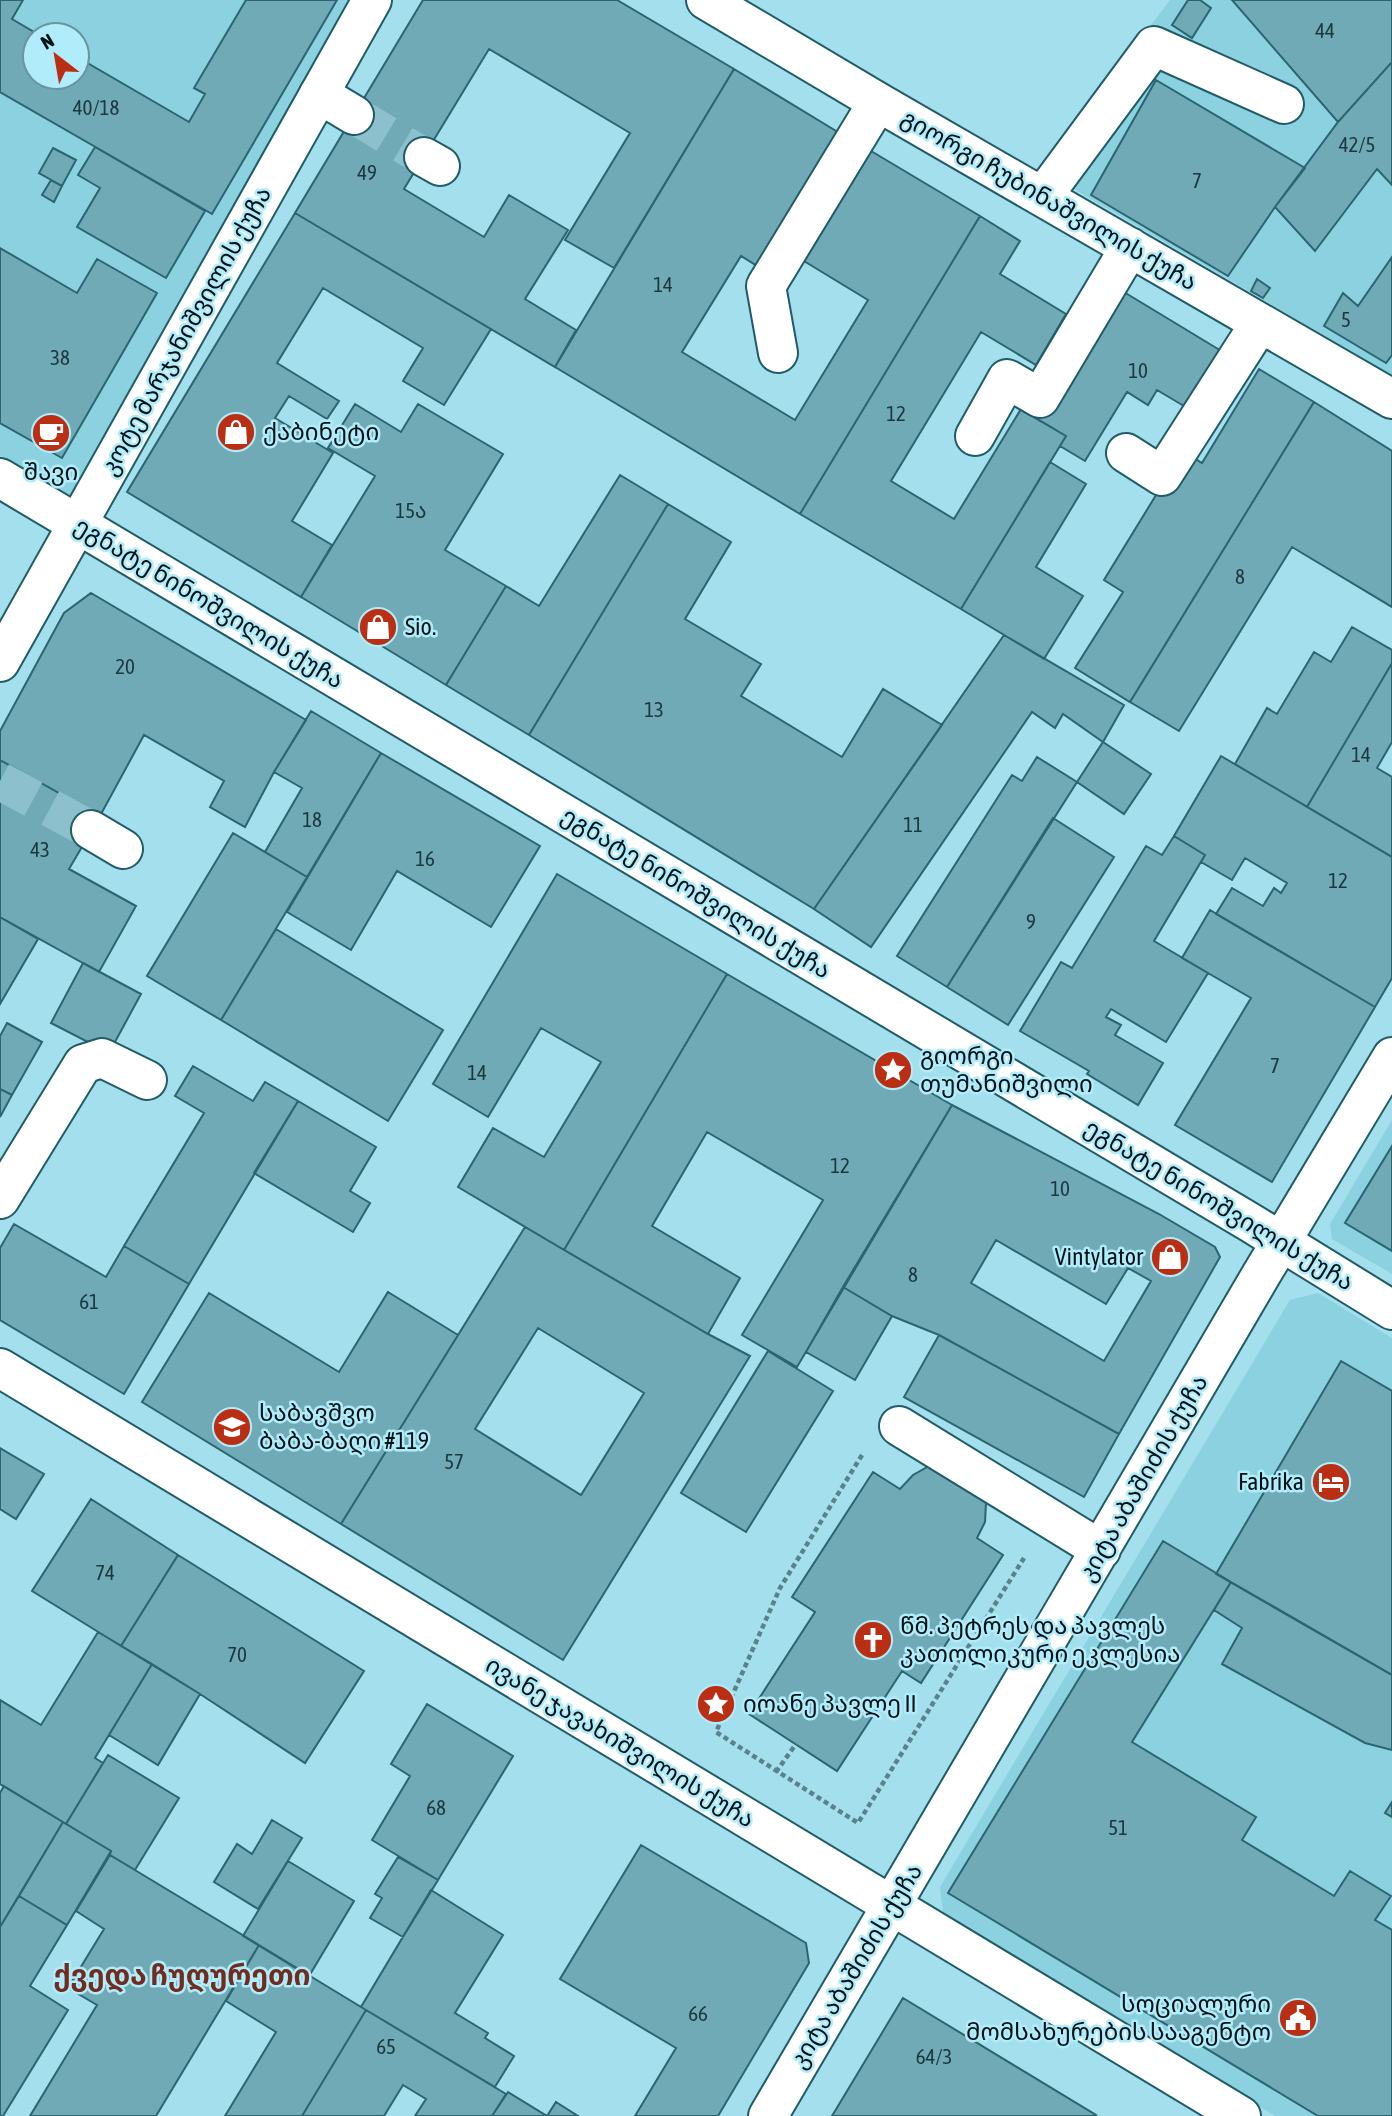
<svg xmlns="http://www.w3.org/2000/svg" width="1392" height="2116" viewBox="0 0 1392 2116" font-family="'Asap Condensed','Noto Sans Georgian',sans-serif">
  <style>
    .built { fill: #8cd1e0; fill-rule: evenodd }
    .building { fill: #70aab7; stroke: #2a6571; stroke-width: 2; fill-rule: evenodd }
    .lines { fill: none; stroke-linecap: round; stroke-linejoin: round }
    .minor-tunnel { stroke: #8bc0cc; stroke-width: 38; stroke-dasharray: 38 19; stroke-linecap: butt }
    .minor-casing { stroke: #205c68; stroke-width: 42 }
    .major-casing { stroke: #205c68; stroke-width: 42 }
    .path { stroke: #59828c; stroke-width: 4.5; stroke-dasharray: 5 3.5; stroke-linecap: butt }
    .minor { stroke: #fff; stroke-width: 38 }
    .major { stroke: #fff; stroke-width: 38 }
    .labels { text-anchor: middle; stroke-width: 5; stroke-linejoin: round; paint-order: stroke }
    .number-label { font-size: 21px; fill: #1c383f }
    .street-label { font-size: 24px; fill: #001217; stroke: #b0ecf9 }
    .poi-label { font-size: 24px; fill: #001217; stroke: #b0ecf9; text-anchor: start }
    .quarter-label { font-size: 28px; font-weight: bold; fill: #712c1f; stroke: #b0ecf9 }
  </style>
  <rect width="100%" height="100%" fill="#a3dfec"/>
  <path class="built" d="M5 0H372L77 525 0 478V9ZM35 35H77V77H35Z
    M1170 0H1392V375L1043 171 1058 148Z
    M1392 1120V1274L1332 1239 1330 1224Z
    M1318 1293 1392 1338V2116H1275L943 1913 940 1887 1290 1300Z"/>
  <path class="building" d="M0 0H23L12 19 39 35H35V77H77V57L189 122 205 94 194 88 246 0H337L212 214 0 92Z
    M423 0H617L734 69 614 268 565 240 630 133 489 49 404 189 484 237 509 195 568 230 525 299 576 330 555 367 295 213Z
    M1188 0H1200L1211 8 1192 38 1172 25Z
    M1232 0H1392V62L1338 122Z
    M1392 62V185L1377 169 1315 251 1275 207 1338 122Z
    M734 69 846 137 765 271 741 256 682 352 795 420 868 300 794 255 861 145 980 216 800 514 555 367Z
    M1156 80 1305 168 1275 207 1228 276 1091 195Z
    M95 147 205 211 166 278 77 227 100 188 78 175Z
    M53 148 76 160 62 186 39 173Z
    M51 180 62 186 54 202 42 195Z
    M295 213 491 329 444 405 403 381 423 348 323 288 277 363 339 401 327 419 289 396 275 418 333 453 292 521 332 545 301 597 127 492Z
    M980 216 1020 241 1000 274 1066 314 1036 365 981 332 891 481 954 519 1021 409 1066 436 961 609 800 514Z
    M0 248 77 293 97 259 157 293 62 458 0 423Z
    M1392 257V355L1386 363 1324 326 1343 293 1358 306Z
    M1257 279 1270 288 1263 298 1251 291Z
    M1114 286 1223 352 1189 409 1157 390 1148 405 1127 392 1085 461 1060 446 1066 436 1035 418Z
    M1259 369 1314 402 1130 702 1075 668 1123 592 1104 580 1183 451 1202 463Z
    M1314 402 1392 451V607L1292 547 1179 731 1130 702Z
    M355 404 401 432 418 404 503 454 445 550 506 586 446 685 301 597 375 476 328 448Z
    M1050 462 1086 484 1036 567 1083 596 1044 659 961 609Z
    M620 475 668 504 529 735 446 685 506 586 539 606Z
    M668 504 731 542 685 619 761 664 741 696 842 757 883 689 942 725 814 909 529 735Z
    M91 593 306 720 274 772 245 827 210 807 224 781 144 735 100 816 0 760V731L64 613Z
    M1352 627 1392 650V663L1307 807 1235 764 1267 708 1277 714 1314 652 1331 662Z
    M1004 635 1124 705 1103 742 1063 714 1055 728 1032 712 871 947 814 909Z
    M1392 663V742L1377 768 1392 777V857L1307 807Z
    M311 711 381 753 307 877 265 852 302 788 274 772Z
    M1103 742 1151 774 1124 814 1077 782Z
    M381 753 540 846 491 927 397 871 351 950 287 912Z
    M1221 756 1392 857V978L1375 1007 1216 914 1232 888 1263 906 1274 888 1281 893 1287 883 1245 858 1232 880 1201 862 1205 855 1174 836Z
    M1037 757 1077 782 947 987 897 956 1012 775 1022 781Z
    M0 760 100 816 69 869 136 906 99 972 0 917Z
    M1053 818 1114 857 1008 1025 947 987Z
    M233 833 307 877 221 1020 147 976Z
    M1174 836 1205 855 1154 941 1208 973 1166 1042 1111 1009 1106 1017 1121 1025 1115 1035 1163 1063 1138 1105 1087 1074 1089 1071 1020 1031 1061 962 1072 968 1146 846 1162 855Z
    M557 874 727 974 564 1250 458 1187 493 1128 544 1157 601 1062 541 1028 488 1117 433 1084Z
    M1210 910 1375 1007 1272 1182 1175 1125 1251 998 1182 958Z
    M0 917 38 939 0 1004Z
    M276 929 443 1030 388 1121 221 1020Z
    M83 963 141 994 109 1053 51 1023Z
    M727 974 952 1105 797 1367 742 1335 823 1200 707 1132 652 1226 740 1278 708 1334 564 1250Z
    M7 1023 42 1042 12 1095 0 1089V1036Z
    M193 1066 253 1101 265 1082 298 1101 189 1284 124 1246 204 1113 175 1096Z
    M0 1089 12 1095 0 1117Z
    M298 1101 376 1147 350 1191 370 1203 353 1232 254 1173Z
    M952 1105 1159 1214 1215 1247 1220 1257 1119 1434 939 1335 892 1316 843 1287ZM996 1240 1106 1304 1128 1268 1151 1281 1104 1361 971 1283Z
    M1392 1146V1251L1345 1223Z
    M14 1224 106 1277 124 1246 189 1284 124 1394 0 1320V1248Z
    M525 1227 708 1334 750 1356 563 1660 341 1524ZM538 1328 644 1393 581 1495 475 1429Z
    M843 1287 892 1316 855 1380 806 1352Z
    M388 1292 458 1335 341 1524 142 1402 209 1293 339 1372Z
    M939 1335 1119 1434 1084 1497 904 1397Z
    M768 1351 833 1391 746 1532 681 1493Z
    M1341 1361 1392 1391V1675L1216 1574Z
    M0 1448 44 1474 16 1519 0 1509Z
    M929 1466 979 1486 986 1503 985 1522 977 1538 1003 1555 921 1683 902 1671 837 1771 749 1714 815 1612 792 1597 873 1472 900 1489 913 1475Z
    M91 1499 178 1555 121 1646 32 1591Z
    M1163 1541 1231 1582 1132 1742 1256 1817 1242 1840 1334 1896 1350 1871 1391 1896 1375 1920 1392 1930V2116H1318L948 1893Z
    M178 1555 364 1671 305 1763 200 1694 121 1646Z
    M1231 1582 1392 1675V1750L1365 1743 1222 1664 1242 1628 1214 1610Z
    M98 1632 152 1664 95 1758 103 1763 66 1824 0 1784V1700L41 1725Z
    M152 1664 200 1694 158 1765 109 1735Z
    M427 1704 513 1756 438 1880 372 1840 410 1776 391 1764Z
    M108 1755 179 1798 135 1870 110 1855 111 1851 66 1824Z
    M4 1786 63 1822 0 1927V1793Z
    M1392 1802V1817L1385 1813Z
    M272 1820 302 1838 258 1909 214 1882 237 1844 252 1854Z
    M63 1822 111 1851 67 1925 19 1896Z
    M641 1845 806 1943 809 1963 718 2116H635L676 2048 560 1979Z
    M110 1855 259 1945 156 2116H30L97 2005 68 1988 104 1929 76 1911Z
    M398 1857 438 1880 403 1937 370 1918 382 1898 375 1894Z
    M288 1861 354 1901 309 1976 243 1936Z
    M431 1890 503 1935 455 2013 488 2033 485 2038 514 2056 495 2087 361 2007Z
    M19 1896 67 1925 30 1986 68 2010 3 2116H0V1927Z
    M259 1945 366 2010 302 2116H225L276 2032 226 2001Z
    M903 1998 1096 2115 1095 2116H832Z
    M366 2010 506 2094 492 2116H415L426 2099 403 2085 384 2116H302Z
    M508 2092 547 2116H492Z
    M556 2102 578 2116H547Z"/>
  <g class="lines">
    <path class="minor-tunnel" d="M354 115 424 157
      M0 781 91 830"/>
    <g class="minor-casing">
      <path id="minor" d="M706 0 878 102 1392 399
        M319 94 354 115
        M424 157 440 166
        M1043 196 1154 46 1284 104
        M778 353 766 286 878 102
        M975 436 1007 379 1040 398 1130 247
        M1126 453 1162 476 1260 323
        M0 478 1251 1223 1392 1310
        M91 830 123 849
        M0 1199 83 1064 102 1058 147 1080
        M0 1368 1241 2116
        M899 1426 1101 1550
        M768 2116 1261 1275 1392 1057"/>
    </g>
    <g class="major-casing">
      <path id="major" d="M0 662 372 0"/>
    </g>
    <path class="path" d="M862 1455 780 1588 716 1732 858 1823 1024 1558
      M776 1772 796 1744"/>
    <use href="#minor" class="minor"/>
    <use href="#major" class="major"/>
  </g>
  <defs>
    <g id="shop-disc" transform="scale(2.0125)"><circle r="9.5" fill="#ba2f14" stroke="#b0ecf9"/><path d="M-5-2.5h2.3a2.7 3.5 0 0 1 5.4 0H5L5.5 6h-11ZM-1.5-2.5h3a1.5 2.3 0 0 0-3 0Z" fill="#fff"/></g>
    <g id="cafe-disc" transform="scale(2.0125)"><circle r="9.5" fill="#ba2f14" stroke="#b0ecf9"/><path d="M-5.5-4.5H6V0H3Q3 3.5 0 3.5H-2.5Q-5.5 3.5-5.5 0ZM3-3.2v2h1.7v-2ZM-6 4.5H4V6H-6Z" fill="#fff"/></g>
    <g id="sight-disc" transform="scale(2.0125)"><circle r="9.5" fill="#ba2f14" stroke="#b0ecf9"/><path d="M0-6L1.8-2.2L6-1.7L2.9 1.2L3.7 5.4L0 3.3L-3.7 5.4L-2.9 1.2L-6-1.7L-1.8-2.2Z" fill="#fff"/></g>
    <g id="school-disc" transform="scale(2.0125)"><circle r="9.5" fill="#ba2f14" stroke="#b0ecf9"/><path d="M0-5L7-2L0 1L-7-2ZM-4 1L0 2.5L4 1V4Q0 6-4 4Z" fill="#fff"/></g>
    <g id="hotel-disc" transform="scale(2.0125)"><circle r="9.5" fill="#ba2f14" stroke="#b0ecf9"/><path d="M-6-4.5h1.5V1H6V5H4.5V3h-9V5H-6ZM-4 0a1.8 1.8 0 1 1 3.6 0ZM.5 0V-2.5h3Q6-2.5 6 0Z" fill="#fff"/></g>
    <g id="church-disc" transform="scale(2.0125)"><circle r="9.5" fill="#ba2f14" stroke="#b0ecf9"/><path d="M-1.2-6h2.4v3.5h3.3v2.4h-3.3V6h-2.4V-.1h-3.3v-2.4h3.3Z" fill="#fff"/></g>
    <g id="civic-disc" transform="scale(2.0125)"><circle r="9.5" fill="#ba2f14" stroke="#b0ecf9"/><path d="M-.6-6.5H3V-4.5H.6V-3L4-1V1h2V6H-6V1h2V-1L-.6-3ZM-1.2 2.5V6h2.4V2.5Z" fill="#fff"/></g>
  </defs>
  <g fill-rule="evenodd">
    <use href="#shop-disc" x="236" y="432"/>
    <use href="#cafe-disc" x="51" y="433"/>
    <use href="#shop-disc" x="378" y="627"/>
    <use href="#sight-disc" x="893" y="1070"/>
    <use href="#shop-disc" x="1170" y="1257"/>
    <use href="#school-disc" x="232" y="1427"/>
    <use href="#hotel-disc" x="1331" y="1482"/>
    <use href="#church-disc" x="873" y="1640"/>
    <use href="#sight-disc" x="716" y="1704"/>
    <use href="#civic-disc" x="1298" y="2018"/>
  </g>
  <g class="labels">
    <g class="number-label">
      <text x="1325" y="38">44</text>
      <text x="96" y="115">40/18</text>
      <text x="1357" y="152">42/5</text>
      <text x="367" y="180">49</text>
      <text x="1197" y="188">7</text>
      <text x="663" y="292">14</text>
      <text x="1346" y="327">5</text>
      <text x="60" y="365">38</text>
      <text x="1138" y="378">10</text>
      <text x="896" y="421">12</text>
      <text x="411" y="518">15ა</text>
      <text x="1240" y="584">8</text>
      <text x="125" y="674">20</text>
      <text x="654" y="717">13</text>
      <text x="1361" y="762">14</text>
      <text x="312" y="827">18</text>
      <text x="913" y="832">11</text>
      <text x="40" y="857">43</text>
      <text x="425" y="866">16</text>
      <text x="1338" y="888">12</text>
      <text x="1031" y="929">9</text>
      <text x="1275" y="1073">7</text>
      <text x="477" y="1080">14</text>
      <text x="840" y="1173">12</text>
      <text x="1060" y="1196">10</text>
      <text x="913" y="1282">8</text>
      <text x="89" y="1309">61</text>
      <text x="454" y="1469">57</text>
      <text x="105" y="1580">74</text>
      <text x="237" y="1662">70</text>
      <text x="436" y="1815">68</text>
      <text x="1118" y="1835">51</text>
      <text x="698" y="2021">66</text>
      <text x="386" y="2054">65</text>
      <text x="934" y="2064">64/3</text>
    </g>
    <g class="street-label">
      <text transform="translate(1049 200) rotate(30)" y="8">გიორგი ჩუბინაშვილის ქუჩა</text>
      <text transform="translate(186 331) rotate(-61)" y="8">კოტე მარჯანიშვილის ქუჩა</text>
      <text transform="translate(209 603) rotate(31)" y="8">ეგნატე ნინოშვილის ქუჩა</text>
      <text transform="translate(696 893) rotate(31)" y="8">ეგნატე ნინოშვილის ქუჩა</text>
      <text transform="translate(1219 1205) rotate(31)" y="8">ეგნატე ნინოშვილის ქუჩა</text>
      <text transform="translate(1143 1478) rotate(-60)" y="8">კიტა აბაშიძის ქუჩა</text>
      <text transform="translate(620 1742) rotate(31)" y="8">ივანე ჯავახიშვილის ქუჩა</text>
      <text transform="translate(856 1966) rotate(-59)" y="8">კიტა აბაშიძის ქუჩა</text>
    </g>
    <g class="poi-label">
      <text x="263" y="440">ქაბინეტი</text>
      <text x="51" y="480" text-anchor="middle">შავი</text>
      <text x="405" y="635">Sio.</text>
      <text x="920" y="1064">გიორგი<tspan x="920" dy="28">თუმანიშვილი</tspan></text>
      <text x="1143" y="1265" text-anchor="end">Vintylator</text>
      <text x="259" y="1421">საბავშვო<tspan x="259" dy="28">ბაბა-ბაღი #119</tspan></text>
      <text x="1304" y="1490" text-anchor="end">Fabrika</text>
      <text x="900" y="1634">წმ. პეტრეს და პავლეს<tspan x="900" dy="28">კათოლიკური ეკლესია</tspan></text>
      <text x="743" y="1712">იოანე პავლე II</text>
      <text x="1271" y="2012" text-anchor="end">სოციალური<tspan x="1271" dy="28">მომსახურების სააგენტო</tspan></text>
    </g>
    <g class="quarter-label">
      <text x="182" y="1985">ქვედა ჩუღურეთი</text>
    </g>
  </g>
  <g transform="translate(56 56) rotate(329)"><circle r="33" fill="#b0ecf9" stroke="#6a959f" stroke-width="2"/>
  <path d="M0-5L12 26L0 18L-12 26Z" fill="#ba2f14"/>
  <text y="-10" font-size="19" font-weight="bold" text-anchor="middle" fill="#001217">N</text>
  </g>
</svg>
